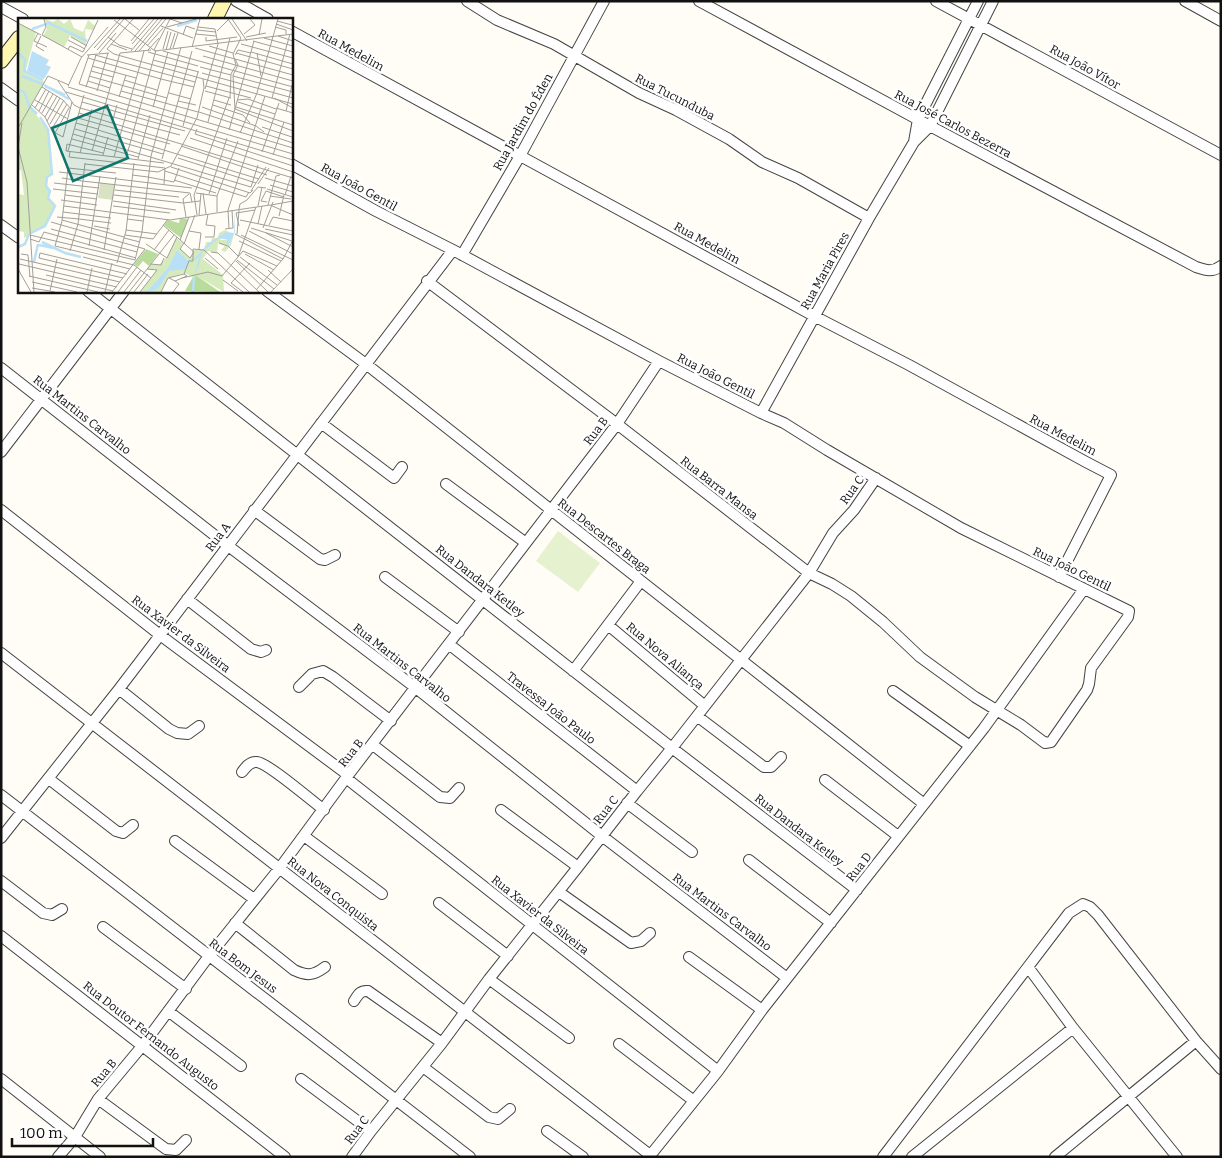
<svg xmlns="http://www.w3.org/2000/svg" width="1222" height="1158" viewBox="0 0 1222 1158" font-family="Bitter,serif">
  <style>
    .pitch { fill: #e6f2cf }
    .lines { fill: none; stroke-linecap: round; stroke-linejoin: round }
    .street-casing { stroke: #444; stroke-width: 12 }
    .secondary-casing { stroke: #333; stroke-width: 16 }
    .street { stroke: #fff; stroke-width: 10 }
    .secondary { stroke: #fff6b0; stroke-width: 14 }
    .labels { text-anchor: middle; stroke-width: 5; stroke-linejoin: round; paint-order: stroke }
    .street-label { font-size: 12px; fill: #111; stroke: #fff }
    .inset-river { fill: none; stroke: #b9e0f7; stroke-width: 2.5 }
    .inset-road { fill: none; stroke: #a09f9a; stroke-width: 1 }
    .view { fill: #0f766e; fill-opacity: 0.15; stroke: #0f766e; stroke-width: 2.5 }
    .inset-edge { fill: none; stroke: #111; stroke-width: 2.5 }
  </style>
  <rect width="100%" height="100%" fill="#fffdf5"/>
  <path class="pitch" d="M558 531 600 563 578 592 536 561Z"/>
  <g class="lines">
    <g class="street-casing">
      <path id="street" d="M236 1 268 19
        M467 1 497 20 554 44 639 93 676 110 729 139 762 162 798 178 869 218
        M699 1 930 126 1196 267C1205 270 1212 273 1221 266
        M936 1 1221 155
        M1185 1 1221 21
        M1 7 23 19
        M291 31 814 316 909 365 1086 462 1111 475 1059 577
        M1 88 19 101
        M914 142 918 119 978 1
        M291 164 376 211 453 250 659 361 761 413 784 423 827 450 961 528 1129 611 1128 617 1091 668 1089 684 1087 690 1051 742 1045 743 1021 725 975 697 920 657 883 622 851 596 832 584 809 573 617 424 427 281
        M1 225 19 238
        M462 255 520 156 604 1
        M88 291 672 748 857 890
        M267 291 366 364 924 804
        M1 368 227 545 416 688 602 836 787 978
        M761 413 869 218 914 142 930 126 993 1
        M321 423 394 478 402 467
        M1 452 124 291
        M446 484 526 543
        M1 510 160 635 348 775
        M254 510 320 559 325 560 335 555
        M385 577 459 632
        M187 599 251 649 261 652 266 650
        M608 625 705 706
        M450 645 637 791
        M1 653 650 1155
        M573 671 641 581
        M299 687 312 674 323 671 333 677 391 721
        M119 689 169 729 177 733 188 734 199 726
        M893 691 970 746
        M697 716 764 767H771L781 757
        M373 745 440 797 450 798 459 788
        M242 772C245 768 250 761 257 762 268 763 312 801 324 810
        M346 778 718 1071
        M49 779 116 831 123 833 133 825
        M825 780 898 836
        M1 795 470 1157
        M627 803 692 852
        M501 810 578 867
        M304 836 382 894
        M1 838 119 689 453 250
        M175 841 254 899
        M749 860 831 923
        M1 881 43 913 52 915 62 909
        M559 892 631 943 641 941 650 933
        M439 903 508 956
        M235 923 294 970C307 976 313 976 325 967
        M103 927 186 989
        M1 936 285 1157
        M689 957 762 1010
        M1028 967 1073 1028 1177 1157
        M489 979 569 1038
        M354 1001C358 995 360 990 368 991L442 1043
        M168 1011 241 1066
        M619 1044 694 1101
        M423 1067 489 1117 498 1119 510 1109
        M1 1079 100 1157
        M301 1079 371 1131
        M98 1099 166 1149 176 1150 186 1140
        M547 1131 583 1157
        M58 1157 75 1137 98 1099 143 1045 209 956 279 869 346 778 617 424 659 361
        M352 1157 371 1131 442 1043 489 979 578 867 637 791 672 748 809 573 833 533 854 510 876 478
        M649 1157 718 1071 762 1010 984 728 1084 589
        M883 1157 1069 913 1083 904 1090 907 1098 915 1196 1041 1221 1069
        M912 1157 1073 1028
        M1055 1157 1196 1041"/>
    </g>
    <g class="secondary-casing">
      <path id="secondary" d="M215 19 224 1
        M1 61 19 38"/>
    </g>
    <use href="#street" class="street"/>
    <use href="#secondary" class="secondary"/>
  </g>
  <g class="labels">
    <g class="street-label">
      <text transform="translate(351 50) rotate(29)" y="4">Rua Medelim</text>
      <text transform="translate(1085 67) rotate(29)" y="4">Rua João Vítor</text>
      <text transform="translate(675 97) rotate(27)" y="4">Rua Tucunduba</text>
      <text transform="translate(523 122) rotate(-61)" y="4">Rua Jardim do Éden</text>
      <text transform="translate(953 124) rotate(28)" y="4">Rua José Carlos Bezerra</text>
      <text transform="translate(359 187) rotate(29)" y="4">Rua João Gentil</text>
      <text transform="translate(707 243) rotate(29)" y="4">Rua Medelim</text>
      <text transform="translate(825 271) rotate(-61)" y="4">Rua Maria Pires</text>
      <text transform="translate(716 376) rotate(27)" y="4">Rua João Gentil</text>
      <text transform="translate(82 415) rotate(38)" y="4">Rua Martins Carvalho</text>
      <text transform="translate(596 431) rotate(-53)" y="4">Rua B</text>
      <text transform="translate(1063 435) rotate(28)" y="4">Rua Medelim</text>
      <text transform="translate(719 488) rotate(38)" y="4">Rua Barra Mansa</text>
      <text transform="translate(852 490) rotate(-54)" y="4">Rua C</text>
      <text transform="translate(604 536) rotate(38)" y="4">Rua Descartes Braga</text>
      <text transform="translate(218 537) rotate(-53)" y="4">Rua A</text>
      <text transform="translate(1072 569) rotate(26)" y="4">Rua João Gentil</text>
      <text transform="translate(480 581) rotate(38)" y="4">Rua Dandara Ketley</text>
      <text transform="translate(181 634) rotate(37)" y="4">Rua Xavier da Silveira</text>
      <text transform="translate(665 656) rotate(40)" y="4">Rua Nova Aliança</text>
      <text transform="translate(402 663) rotate(38)" y="4">Rua Martins Carvalho</text>
      <text transform="translate(551 708) rotate(38)" y="4">Travessa João Paulo</text>
      <text transform="translate(351 753) rotate(-52)" y="4">Rua B</text>
      <text transform="translate(606 810) rotate(-52)" y="4">Rua C</text>
      <text transform="translate(799 830) rotate(38)" y="4">Rua Dandara Ketley</text>
      <text transform="translate(859 867) rotate(-52)" y="4">Rua D</text>
      <text transform="translate(333 894) rotate(38)" y="4">Rua Nova Conquista</text>
      <text transform="translate(722 912) rotate(37)" y="4">Rua Martins Carvalho</text>
      <text transform="translate(540 915) rotate(38)" y="4">Rua Xavier da Silveira</text>
      <text transform="translate(243 966) rotate(37)" y="4">Rua Bom Jesus</text>
      <text transform="translate(151 1036) rotate(38)" y="4">Rua Doutor Fernando Augusto</text>
      <text transform="translate(104 1073) rotate(-50)" y="4">Rua B</text>
      <text transform="translate(357 1130) rotate(-53)" y="4">Rua C</text>
    </g>
  </g>
  <g transform="translate(18 18)">
    <rect width="275" height="275" fill="#fffdf5"/>
    <path d="M27 1 35 4 40 1 46 6 52 1 56 10 65 14 70 2 77 8 75 12 67 11 68 27 52 18 46 29 25 18 29 11ZM0 5 18 14 7 55 27 64 12 89 30 112 34 156 29 159 27 166 32 173 30 181 37 187 27 208 6 220V214L0 213V176L6 177 3 152H0ZM207 212 215 216 209 214 202 222H210L211 227 216 216 213 227 207 234 203 232 207 228 200 225 199 235 190 233 185 241 205 257 206 274 179 258 174 273 175 259 166 255 150 260 143 274H122L139 252 129 251 133 246 141 247 150 238 158 220 165 225 162 230 172 240 176 232H186L188 224H193L194 220H200L201 215Z" fill="#d5ebbd"/>
    <path d="M162 200 170 201 163 220 146 207 150 202 161 205ZM128 231 140 236 131 248 125 243 120 249 116 246ZM179 258 202 274 167 273 175 259Z" fill="#b9dc9c"/>
    <path d="M82 165 97 167 95 182 80 180Z" fill="#d9e3c4"/>
    <path d="M14 33 31 42 28 47 33 49 26 61 9 53ZM217 192V214L211 227 208 225 210 222 201 220 184 234 181 247 176 258 182 237 178 242H172L167 251 151 253 140 271 129 274 150 250 159 232 169 242 176 241 191 225 208 214 216 215Z" fill="#b9e0f7"/>
    <path class="inset-river" d="M159 8 179 2M14 11 31 5 69 23M0 34 7 42 6 53 25 62M4 58 24 66M26 67 51 81M27 68 47 77M0 71 7 75 11 88 19 96M13 215 27 208 37 188 30 180 32 173 28 168 29 159 34 156 32 133 30 112 22 99M24 224 47 235 63 239M21 227 36 230M0 229 7 226 11 216M16 244 20 226M175 274 176 259"/>
    <path class="inset-road" d="M107 1 121 12M210 1 223 20 215 36 218 47 213 56 212 80M214 1 229 23M96 2 137 33 275 16M259 3 274 7M0 5 23 17M258 6 275 12M143 8 175 20M149 9 178 1M180 9 197 11M257 9 268 12V16M179 12 198 14M199 13 211 1M20 15 16 23 29 29M177 16 198 18M226 16 237 7 232 1M24 17 64 39M24 17 28 9 26 1M165 17 168 8 177 11M241 17 244 1M23 18 18 28 26 33M260 18 275 23M53 19 69 28M90 19 101 27 114 31M188 19V23L219 19M228 19 248 15M246 20 275 28M50 22 67 31M113 23 131 1M235 23 275 34M93 26 109 32M114 26 136 1M223 26 275 40M129 28 145 10M191 28 215 35M174 29 182 1M76 30 102 1M155 30 160 15M177 30 275 57M50 31 52 28 65 34 80 2M89 31 96 36 275 86M89 31 115 1M145 31 150 13M152 31 157 15M79 32 106 1M130 32 141 20M136 32 152 1 164 5M148 32 153 14M113 33 140 1M117 33 144 1M121 33 148 1M145 33 275 69M130 34 180 48M233 34 275 46M81 35 98 15M102 35 133 32M218 35 275 51M239 35 243 58M69 37 91 35M71 37 61 66 275 130M77 37 177 64M217 37 220 32 233 35M185 38 275 63M70 40 143 61M217 41 220 47 215 57 217 91 275 113M135 42 181 54M74 48 118 60M182 49 213 57M73 53 95 59M184 55 275 80M71 58 149 80M215 58 275 74M143 61 176 69M106 62 139 72M40 63 56 87 62 90M70 63 92 70M50 68 63 40 90 9M188 68 233 80M24 69 45 82 53 91M50 69 275 136M68 69 78 37M187 71 200 26 197 11M79 73 90 35M103 73 180 94M187 73 213 80M48 74 275 142M151 75 173 81M101 79 108 57M254 80 272 16M256 80 275 90M17 82 50 101M196 82 213 87M219 82 230 81 258 91M160 83 178 87M64 84 167 113M220 84 257 96M14 87 27 99 34 113 45 119 54 84M195 87 225 97 232 105M135 89 150 34M184 89 238 108 246 114M218 89 275 107M17 90 28 71M62 90 162 117M258 90 275 95M21 93 31 73M268 93 274 67M181 94 275 125M24 95 35 76M61 95 275 160M27 99 39 78M60 100 152 126M29 103 42 80M190 104 212 20M4 105 0 129 9 164 16 274M58 105 80 111M94 105 99 87M32 106 46 82M165 108 180 54M35 109 49 86M244 109 274 119M0 110 30 58 51 67M57 111 145 136M179 111 177 116 275 148M80 112 241 161M211 112 236 23M37 115 51 90M222 115 239 75 260 1M55 116 233 169M172 120 275 154M54 121 120 139M163 128 249 157M50 133 66 77M74 133 102 35M52 134 51 139 147 150 146 166M244 134 261 85M62 135 74 91M85 135 49 126 48 133 146 145M85 137 90 119M255 137 266 104M96 139 126 33M108 140 138 32M160 140 238 165M120 141 132 97M144 141 174 33M67 146 140 154 153 148 179 100 186 70 185 61M153 149 232 175 235 172M147 153 228 179 231 174M41 154 174 170M98 155 50 150 44 203 37 228 116 247 133 260M114 157 130 159M130 159 156 164 161 150M44 160 64 163M247 160 275 168M156 162 198 175M64 163 172 175 174 184M36 165 81 170M240 166 251 150M252 167 275 174M233 169 240 147M35 171 80 176M249 171 275 179M97 172 161 179M233 173 248 149M178 175 199 178M185 175 188 196M191 176 209 120M47 177 79 181M96 177 165 185 182 183M267 177 273 158M199 178 220 123M199 178V194M252 178 273 181M43 182 79 187M95 183 158 192M249 184 243 183 248 173 266 179M250 187 258 158 262 157M253 187 275 183M46 188 152 202 252 187 275 197M95 188 152 195M240 188 244 169M221 191 222 186 229 182 240 169 248 170M45 194 93 200M179 197 176 177 211 80M181 197 183 175M261 198 266 177M39 199 61 201M168 199 165 181 171 176M61 201 93 205M109 201 125 203M44 202 106 219M222 202 275 213M33 204 127 231 94 274M240 206 244 188M145 207 176 234 172 240 162 231 166 225M251 207 255 199 275 203M76 208 92 211M221 208 218 195 237 192M211 210 210 192 247 78M233 210 274 223M245 210 255 184M33 211 119 234M207 211 215 210 214 192M247 211 275 217M108 212 139 216M171 213 183 215 181 231M231 213 275 236M248 215 275 229M217 216 265 241M219 216 221 192M12 217 117 242 124 214 133 138 163 29M107 217 135 221 150 201M223 217 275 242M187 219H196L197 208 188 207 190 196M106 220 122 224M12 221 21 224 26 214 118 240M162 222 171 199M221 223 263 243M201 225 210 228 221 239M128 226 149 240 159 219M166 226 177 197M71 228 82 158M86 232 98 159M136 232 151 212M52 233 60 206 67 145M193 234 200 235 241 274M3 236 10 237 12 259M141 236 156 217M227 236 256 252M65 239 112 251M220 239 238 189M222 239 259 267M187 240 200 251M2 241 102 264M219 242 256 271M218 243 250 274M99 245 108 213 116 145M1 246 99 269M133 246 143 247 146 240M0 251 13 274M250 252 263 264M166 256 171 243H175V231L186 232 231 274M28 257 95 273M11 258 80 274M105 260 21 240 22 235 109 256M151 260 157 263 169 258 166 256M164 260 190 254 204 258 225 233 259 248M205 262 220 273M14 264 59 274M14 270 37 274M238 272 265 241 275 222M32 273 39 241M69 274 74 250M87 274 94 245M100 274 119 249M106 274 123 252M111 274 141 236M116 274 130 256M122 274 139 252 129 251M143 274 150 260 166 256M155 274 161 266 157 263M225 274 213 265 232 245M253 274 275 251"/>
    <path class="view" d="M89 88 110 140 55 163 34 110Z"/>
    <rect width="275" height="275" class="inset-edge"/>
  </g>
  <rect width="1222" height="1158" fill="none" stroke="#111111" stroke-width="5"/>
  <path d="M12 1138v8h141v-8" fill="none" stroke="#111111" stroke-width="2.5"/>
  <text x="20" y="1138" font-size="15" fill="#111111" stroke="#ffffff" stroke-width="4" paint-order="stroke">100 m</text>
</svg>
